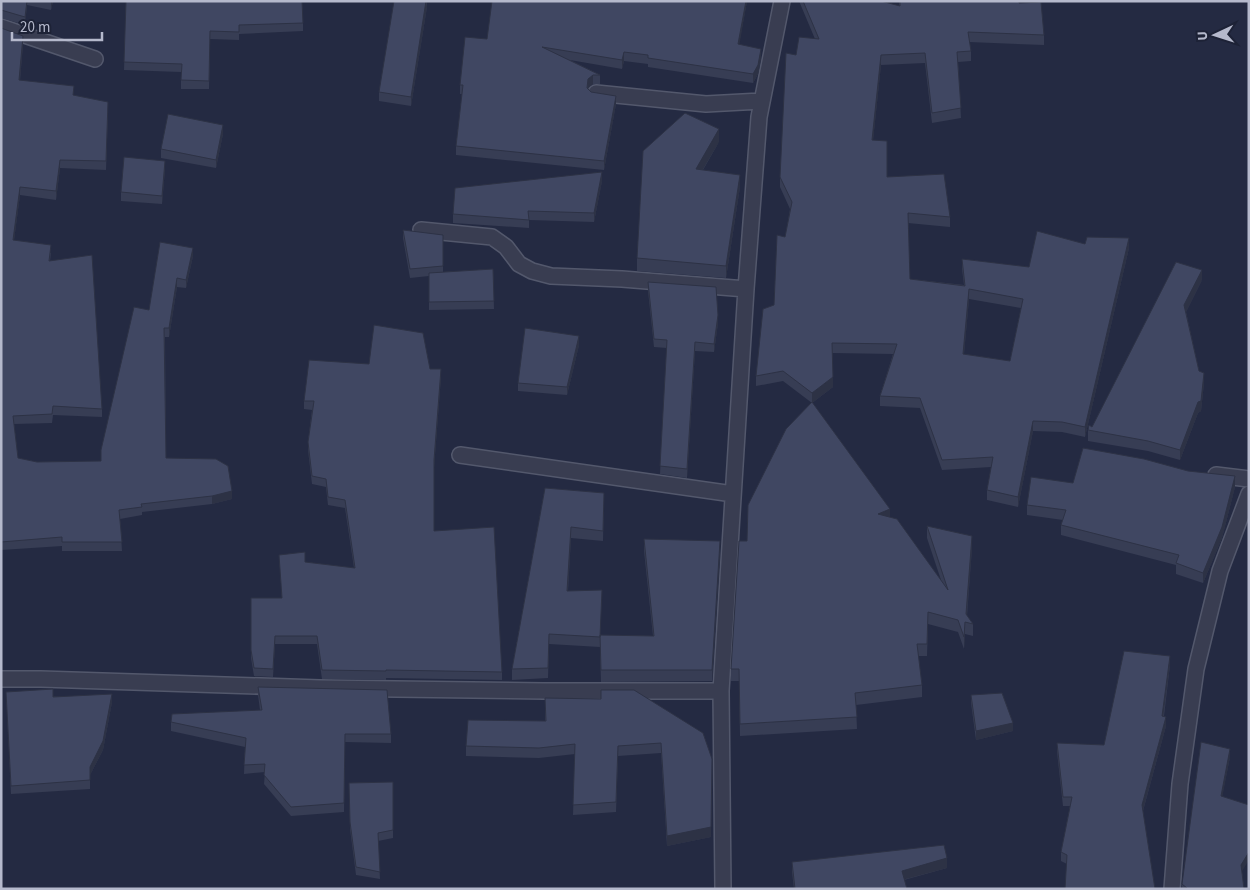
<svg xmlns="http://www.w3.org/2000/svg" width="1250" height="890" viewBox="0 0 1250 890" font-family="'Source Sans 3',sans-serif">
  <style>
    .lines { fill: none; stroke-linecap: round; stroke-linejoin: round }
    .minor-casing { stroke: #53586c; stroke-width: 18 }
    .minor { stroke: #393d51; stroke-width: 15 }
    .wall { fill: #373d54; fill-rule: evenodd }
    .shaded-wall { fill: #2d3245 }
    .building { fill: #404762; stroke: #2d3245; fill-rule: evenodd }
  </style>
  <rect width="100%" height="100%" fill="#242a42"/>
  <g class="lines">
    <g class="minor-casing">
      <path id="minor" d="M1 27 95 59
        M596 93 706 104 761 101
        M421 230 492 237 506 247 519 264 532 271 551 276 622 279 746 289
        M460 455 733 494
        M1216 475 1249 479
        M1 679H41L320 688 544 691H721
        M723 889 721 691 746 289 759 117 782 1
        M1172 889 1180 784 1196 669 1220 571 1249 494"/>
    </g>
    <use href="#minor" class="minor"/>
  </g>
  <path class="wall" d="M1 1H53L51 10 27 5 25 25 1 18Z
    M126 1 303 23V31L239 34V40L210 39 209 89H181V72L124 70Z
    M427 1V7L411 106 379 101V92Z
    M747 1 739 44 761 58 758 74 753 83 648 67V64L624 61 622 69 570 60 600 75V84H593L588 88 591 92 616 104 604 170 456 155V146L462 94H460V85L487 39Z
    M799 1H881L899 6V1H1019V3L1044 35V45L969 42 971 51V61L958 62 961 118 932 123 925 63 881 65 873 140 887 177 950 217V227L908 223 910 279 964 285 962 269V259L1029 267 1085 244 1129 248 1085 437 1062 432 1033 431 1018 507 987 500V490L991 467 942 470 920 408 880 406V396L893 354 832 353 833 387 812 403 890 517 941 580 927 538V526L972 548 967 616 973 624V636L965 634 964 649 958 632 928 624 927 656H918L922 685V697L856 705 857 729 740 736 739 681H731V669L747 541 812 403 783 381 756 386V376L774 305 790 209 780 187V177L796 55 815 39ZM969 299 1021 308 1010 361 964 354Z
    M1 28 23 44 20 81 73 95 108 111 106 170 60 168 56 200 20 195 14 240 51 253 50 261 102 409V417L53 415 52 423 14 424 18 458 37 462 101 461 149 310 193 256 186 288 177 287 169 337H165L166 458 232 499 212 504 142 512V515L120 519 122 551H62V546L1 550Z
    M223 134 216 168 161 158V149Z
    M719 142 703 170 740 187 726 278 637 271V258Z
    M165 169 162 204 121 201V192Z
    M602 181 594 222 529 220V228L453 223V214Z
    M403 230 443 235V272L493 269 494 309 429 310V276L410 278 403 238Z
    M1202 280 1186 312 1199 371 1204 383 1201 411 1198 413 1180 460 1148 451 1088 441V430L1092 427Z
    M648 282 718 323 714 352 695 351 687 478 660 474 667 348 654 347 648 291Z
    M579 345 567 395 518 391V383Z
    M430 369 441 377 434 468V531L502 672V680L386 678V680L322 679 317 644H275L273 677 254 676 251 658V598H282L279 555 305 562 354 568 345 508 328 505 326 487 312 484 308 450V442L312 410 304 409V401Z
    M1235 487 1222 538 1203 583 1176 574V565L1061 535V525L1063 520 1027 515V505Z
    M545 488 604 493 603 541 571 538 568 591 601 635 653 636 644 551V539L720 553 712 681 601 682 600 647 549 644 548 678 512 680V669Z
    M1170 665 1164 716 1166 726 1143 811 1067 864 1061 861V852L1070 806H1063L1057 752V743L1104 745Z
    M258 687 391 734V743L345 742 344 812 291 816 264 784 265 772 244 774 245 747 171 731V722L260 710 258 695Z
    M634 690 711 837 667 846 661 753 618 756 616 812 573 815 575 754 539 758 466 756V746L545 721V698L601 699Z
    M6 692 112 702 103 750 90 775V789L11 794Z
    M971 695 1013 731 976 740 971 703Z
    M1230 757 1222 796 1242 872 1244 889H1182V884Z
    M393 782V838L378 841 380 879 356 875 350 829 349 783Z
    M792 862 947 868 904 880 907 889H794L792 872Z"/>
  <path class="shaded-wall" d="M27 1V5L25 25V17Z
    M51 1H53L51 10Z
    M426 1 427 7 411 106V97Z
    M746 1H747L738 53V44Z
    M23 36V44L19 89V80Z
    M761 49V58L758 74 753 83V74Z
    M624 52V61L622 69V60Z
    M881 55V65L872 150V140Z
    M593 75V84L588 88 587 96 588 79Z
    M616 96V104L604 170V161Z
    M223 125V134L216 168V160Z
    M719 129V142L696 181V169Z
    M60 160V168L56 200V191Z
    M165 161V169L162 204V196Z
    M602 172V181L594 222V213Z
    M740 175V187L726 278V266Z
    M20 187V195L13 248V240Z
    M1129 238V248L1085 437V427Z
    M193 248V256L186 288V280Z
    M1202 270V280L1184 316V305Z
    M177 278V287L169 337V328Z
    M969 289V299L963 364V354Z
    M718 315V323L714 352V344Z
    M579 336V345L567 395V387Z
    M695 342V351L687 478V469Z
    M441 369V377L434 468V460Z
    M1204 373V383L1201 411 1198 413 1180 460V450Z
    M833 377V387L812 403V393Z
    M1033 421V431L1018 507V497Z
    M1235 476V487L1222 538 1203 583V573Z
    M232 491V499L212 504V496Z
    M890 509V521L878 514Z
    M571 527V538L567 601V591Z
    M972 536V548L966 622V614Z
    M720 541V553L712 681V670Z
    M965 622V634L964 649V637Z
    M275 636V644L273 677V669Z
    M1170 656V665L1162 725V716Z
    M112 694V702L103 750 90 775V789V767Z
    M1166 717V726L1142 814V805Z
    M1013 723V731L976 740V731Z
    M1230 749V757L1221 804V796Z
    M712 759 711 837 667 846V836Z
    M1249 852V860L1241 873V865Z
    M947 858V868L902 880V871Z"/>
  <path class="building" d="M1 1H27L25 17 1 10Z
    M126 1H302L303 23 239 25V32L210 31 209 81 181 80 182 64 124 62Z
    M394 1H426L411 97 379 92Z
    M492 1H746L738 44 761 49 758 65 753 74 648 58V55L624 52 622 60 542 47 600 75H593L588 79 587 88 591 92 616 96 604 161 456 146 463 85H460L465 37 487 39Z
    M803 1H881L900 6V1H1019V3L1041 2 1044 35 968 32 971 51 957 52 961 108 932 113 925 53 881 55 872 140 887 141V177L944 174 950 217 908 213 910 279 965 286 962 259 1029 267 1037 231 1085 244 1087 237 1129 238 1085 427 1062 422 1033 421 1018 497 987 490 993 457 942 460 920 398 880 396 897 344 832 343 833 377 812 393 783 371 756 376 763 309 774 305 777 235 785 237 792 202 780 177 786 53 796 55 799 37 819 39ZM969 289 1023 299 1010 361 963 354Z
    M1 28 23 36 19 80 74 86 73 95 108 102 106 161 60 160 56 191 20 187 13 240 51 245 49 261 92 255 102 409 53 406 52 414 13 416 18 458 37 462 101 461V450L134 307 149 310 160 242 193 248 186 280 177 278 169 328H164L166 458 216 459 228 466 232 491 212 496 141 504 142 507 119 510 122 542H62V537L1 542Z
    M685 113 719 129 696 169 740 175 726 266 637 258 643 151Z
    M168 114 223 125 216 160 161 149Z
    M124 157 165 161 162 196 121 192Z
    M602 172 594 213 528 211 529 220 453 214 455 188Z
    M403 230 443 235V266L410 269Z
    M1176 262 1202 270 1184 305 1199 371 1204 373 1201 401 1198 402 1180 450 1148 441 1088 430 1089 425 1092 427Z
    M493 269 494 301 429 302V273Z
    M648 282 716 287 718 315 714 344 695 342 687 469 660 466 667 340 654 339Z
    M374 325 423 333 430 369H441L434 460V531L494 527 502 672 386 670V671L322 670 317 636H275L273 669 254 668 251 650V598H282L279 555 305 552V562L355 568 345 500 328 497 326 479 312 476 308 442 314 401H304L309 360 369 364Z
    M525 328 579 336 567 387 518 383Z
    M812 402 890 509 878 514 897 519 948 590 927 526 972 536 966 614 973 624 965 622 964 637 958 620 928 612 927 644H917L922 685 855 693 857 717 740 724 739 669H731L739 541H747L748 505 786 429Z
    M1083 448 1144 459 1188 471 1235 476 1222 527 1203 573 1176 563 1179 555 1061 525 1066 510 1027 505 1031 477 1073 483Z
    M545 488 604 493 603 531 571 527 567 591 602 590 600 637 549 634 548 668 512 669Z
    M644 539 720 541 712 670H601L600 635 654 636Z
    M1124 651 1170 656 1162 716 1166 717 1142 805 1155 889H1065L1067 855 1061 852 1072 797H1063L1057 743 1104 745Z
    M258 687 387 690 391 734H345L344 803 291 807 264 775 265 764 244 765 246 738 171 722 172 714 262 710Z
    M53 689V697L112 694 103 741 90 767V780L11 786 6 692Z
    M601 690H634L703 733 712 759 711 827 667 836 661 743 618 746 616 802 573 805 575 744 539 748 466 746 468 720 546 721 545 698 601 699Z
    M1002 693 1013 723 976 731 971 695Z
    M1201 742 1230 749 1221 796 1249 805V852L1241 865 1244 889H1188L1182 884Z
    M393 782V830L378 833 380 872 356 867 350 822 349 783Z
    M944 845 947 858 902 871 907 889H795L792 862Z"/>
  <rect width="1250" height="890" fill="none" stroke="#b5b9cc" stroke-width="5"/>
  <g transform="translate(1215 35) rotate(266)" stroke="#1d2236" stroke-width="4" paint-order="stroke">
  <path d="M0-4L9 19L0 12L-9 19Z" fill="#b5b9cc"/>
  <text y="-8" font-size="14" font-weight="bold" text-anchor="middle" fill="#b5b9cc">U</text>
  </g>
  <path d="M12 32v8h90v-8" fill="none" stroke="#b5b9cc" stroke-width="2.5"/>
  <text x="20" y="32" font-size="15" fill="#b5b9cc" stroke="#1d2236" stroke-width="4" paint-order="stroke">20 m</text>
</svg>
